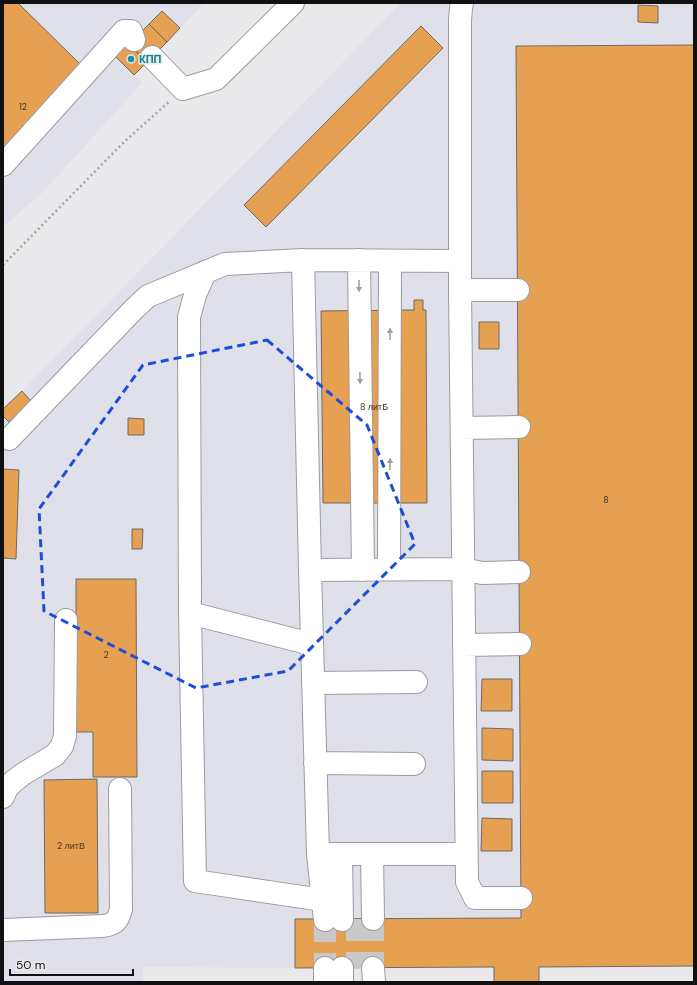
<svg xmlns="http://www.w3.org/2000/svg" width="697" height="985" viewBox="0 0 697 985" font-family="'DM Sans',sans-serif">
  <style>
    .built { fill: #e0e0ea }
    .building { fill: #e5a052; stroke: #6c6a69 }
    .lines { fill: none; stroke-linecap: round; stroke-linejoin: round }
    .minor-tunnel { stroke: #c9c9ca; stroke-width: 22; stroke-dasharray: 22 11; stroke-linecap: butt }
    .minor-casing { stroke: #9c9c9e; stroke-width: 24 }
    .path { stroke: #a7a7a9; stroke-width: 2.5; stroke-dasharray: 2 3; stroke-linecap: butt }
    .minor { stroke: #fff; stroke-width: 22 }
    .oneway { fill: #a0a0a0 }
    .marked { fill: none; stroke: #1d4ed8; stroke-width: 3; stroke-dasharray: 8 5; stroke-linejoin: round }
    .culture-dot { fill: #0f9aa8; stroke: #e9e9eb; stroke-width: 1.5 }
    .labels { text-anchor: middle; stroke-width: 3; stroke-linejoin: round; paint-order: stroke }
    .number-label { font-size: 9px; fill: #463522 }
    .culture-label { font-size: 11px; font-weight: bold; fill: #0d838f; stroke: #e9e9eb; text-anchor: start }
  </style>
  <rect width="100%" height="100%" fill="#e9e9eb"/>
  <path class="built" d="M3 3H204L135 75 142 83 43 192 3 227Z
    M401 3H694V966L539 967V982H494L493 967 295 968 143 967V982H3V409L22 391Z"/>
  <path class="building" d="M3 3H18L83 67 3 148Z
    M638 5 658 6V23L638 22Z
    M162 11 180 28 167 42 149 24Z
    M149 24 167 42 147 62 129 45Z
    M421 26 443 48 266 227 244 205Z
    M127 43 147 62 134 75 115 56Z
    M694 45V966L539 967V982H494V967L295 968V919L521 918 516 46Z
    M414 300H423V310H426L427 503H323L321 311 414 310Z
    M479 322H499V349H479Z
    M22 391 31 401 9 422 3 416V409Z
    M128 418 144 419V435H128Z
    M3 469 19 470 16 559 3 558Z
    M132 529H143L142 549H132Z
    M76 579H136L137 777H93V732H76Z
    M482 679H512V711H481Z
    M482 728 513 729V761L482 760Z
    M482 771H513V803H482Z
    M97 779 98 913H45L44 780Z
    M482 818 512 819V851H481Z"/>
  <g class="lines">
    <path class="minor-tunnel" d="M357 919V968
      M373 919V968
      M325 920V968"/>
    <g class="minor-casing">
      <path id="minor" d="M462 3 461 8 460 20V290L467 882 475 898H521
        M152 57 183 89 216 79 293 3
        M3 165 124 31H131L134 40
        M359 260 363 570
        M205 272 195 295 189 317 190 613 311 644
        M460 290H518
        M462 428 519 427
        M9 439 134 309 148 296 225 264 303 260
        M389 569 390 261
        M310 570 463 569 482 573 519 572
        M190 613 195 881 323 900
        M464 645 520 644
        M313 683 416 682
        M315 763 414 764
        M3 797 7 788 14 781 23 774 55 755 62 746 65 736 66 620
        M318 854H466
        M341 854 342 920
        M372 854 373 919
        M325 920 318 854 310 570 303 260 460 261
        M3 930 103 926C115 924 118 921 121 909L120 789
        M325 968V982
        M342 968V982
        M373 968 374 982"/>
    </g>
    <path class="path" d="M3 265 124 142 170 101"/>
    <use href="#minor" class="minor"/>
  </g>
  <defs><path id="oneway-solid" d="M-6-.8H1V-3.2L6.5 0L1 3.2V.8H-6Z"/></defs>
  <g class="oneway">
    <use href="#oneway-solid" transform="translate(359 286) rotate(89)"/>
    <use href="#oneway-solid" transform="translate(390 334) rotate(-90)"/>
    <use href="#oneway-solid" transform="translate(360 378) rotate(89)"/>
    <use href="#oneway-solid" transform="translate(390 464) rotate(-90)"/>
  </g>
  <path class="marked" d="M267 340 367 425 415 544 288 671 196 688 44 611 39 509 143 365Z"/>
  <circle class="culture-dot" cx="131" cy="59" r="4"/>
  <g class="labels">
    <g class="number-label">
      <text x="23" y="110">12</text>
      <text x="374" y="410">8 литБ</text>
      <text x="606" y="503">8</text>
      <text x="106" y="658">2</text>
      <text x="71" y="849">2 литВ</text>
    </g>
    <g class="culture-label">
      <text x="139" y="63">КПП</text>
    </g>
  </g>
  <rect width="697" height="985" fill="none" stroke="#111112" stroke-width="8"/>
  <path d="M10 969v6h123v-6" fill="none" stroke="#111112" stroke-width="2"/>
  <text x="16" y="969" font-size="12" fill="#111112" stroke="#e9e9eb" stroke-width="3" paint-order="stroke">50 m</text>
</svg>
